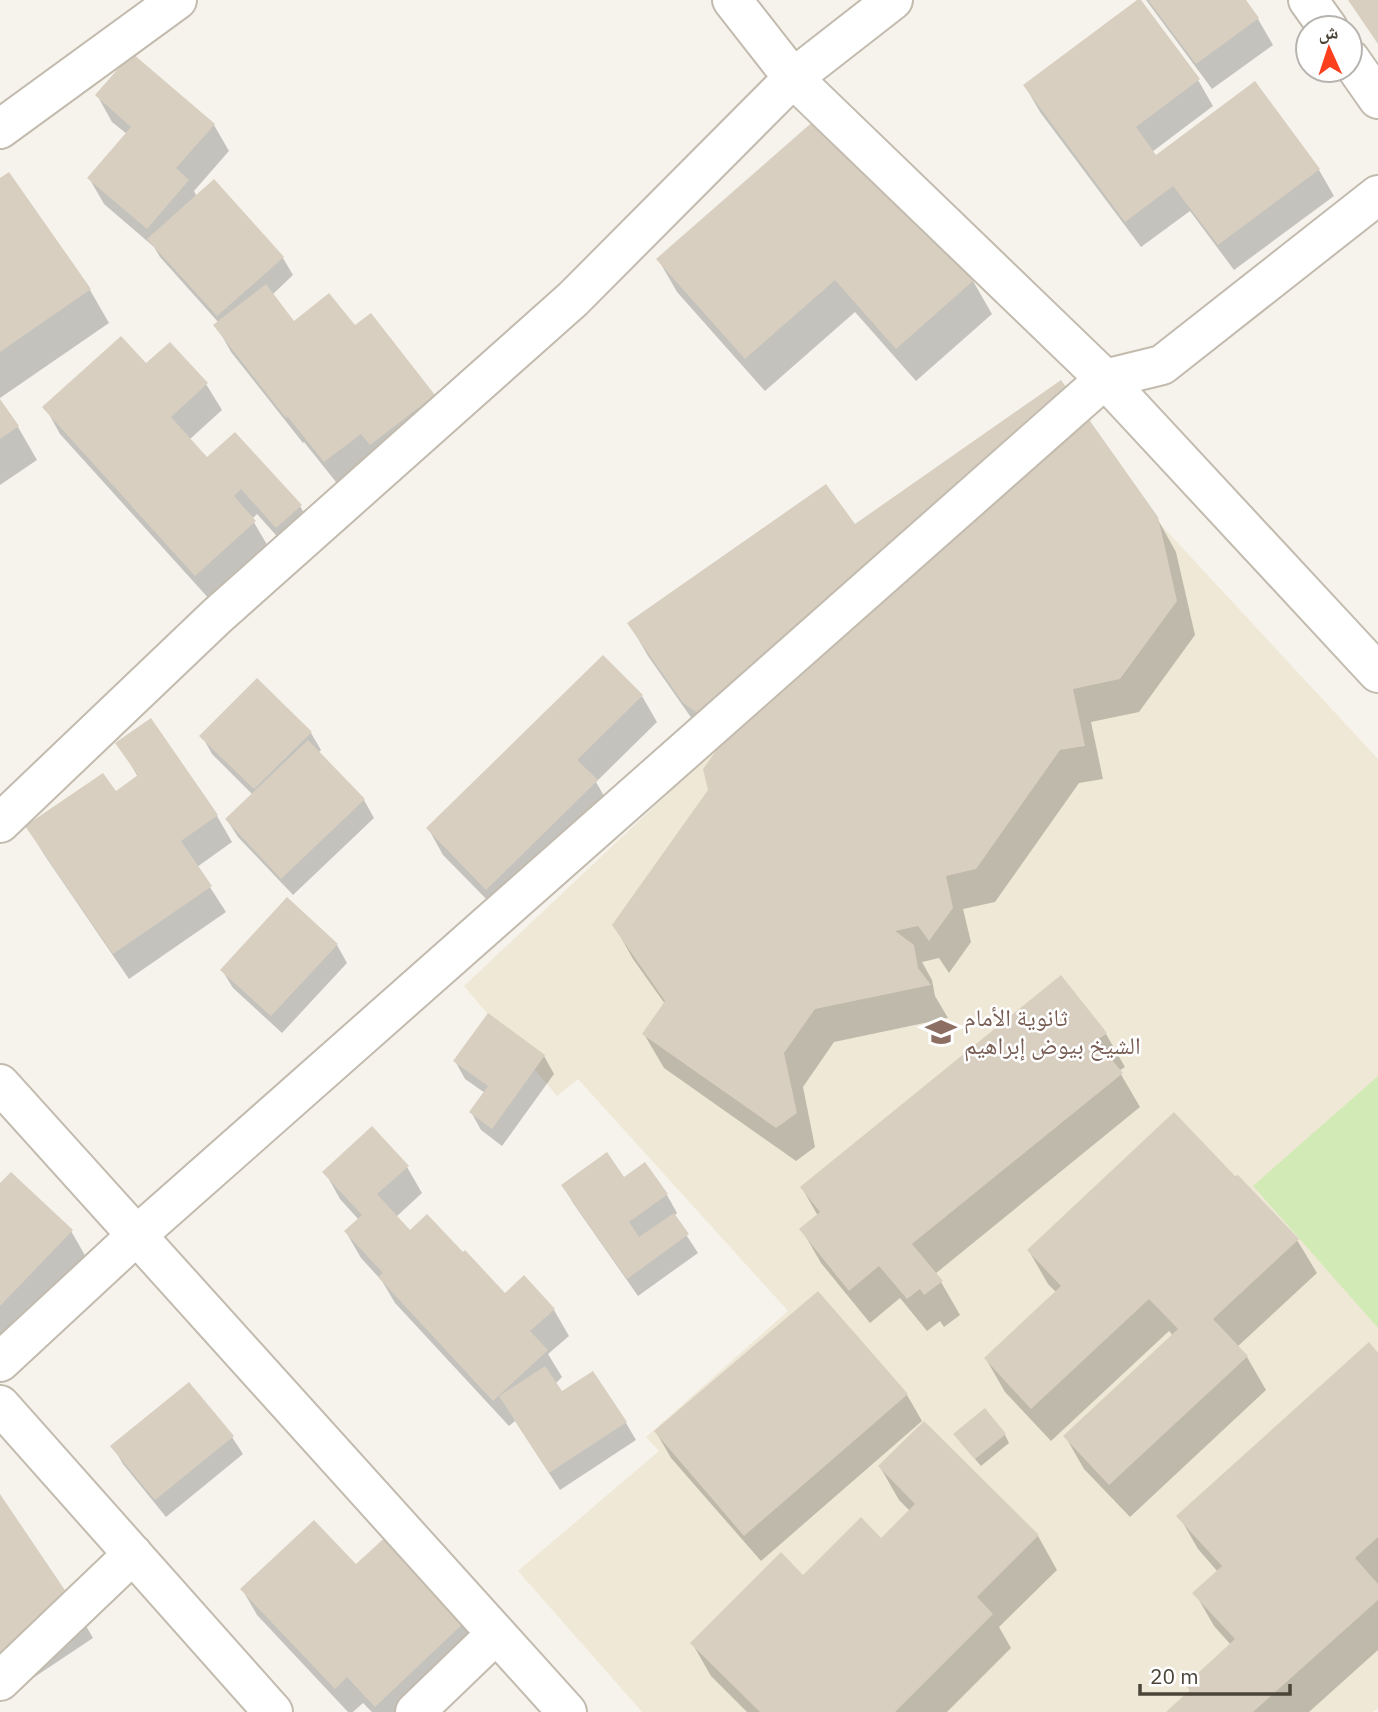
<svg xmlns="http://www.w3.org/2000/svg" width="1378" height="1712" viewBox="0 0 1378 1712" font-family="'IBM Plex Sans','Noto Naskh Arabic',sans-serif">
  <style>
    .education { fill: #efe8d6 }
    .green { fill: #d2eab5 }
    .shadow { fill: #0003 }
    .building { fill: #d8cfc1 }
    .lines { fill: none; stroke-linecap: round; stroke-linejoin: round }
    .minor-casing { stroke: #c2bbae; stroke-width: 42 }
    .minor { stroke: #fff; stroke-width: 38 }
    .labels { text-anchor: middle; stroke-width: 5; stroke-linejoin: round; paint-order: stroke }
    .education-label { font-size: 24px; fill: #785e54; stroke: #fff; text-anchor: start }
  </style>
  <rect width="100%" height="100%" fill="#f6f3ec"/>
  <path class="education" d="M1064 420 1378 759V1708L1373 1712H642L518 1571 659 1451 646 1437 788 1311 578 1079 557 1096 464 986Z"/>
  <path class="green" d="M1378 1076V1328L1253 1186Z"/>
  <path class="shadow" d="M1146 0H1244L1258 19 1273 45 1212 89Z
    M1198 80 1213 106 1152 152 1156 158 1319 170 1334 196 1234 270 1190 211 1141 247 1040 112 1025 86Z
    M97 95 214 125 229 151 194 191 197 197 283 258 293 275 272 295 294 323 354 328 433 396 448 422 340 487 304 442 303 443 231 352 216 325 219 323 160 257 154 247 104 204 89 178 127 134 112 122Z
    M0 180 90 290 109 323 0 398Z
    M658 259 973 281 992 314 916 381 855 312 765 391 677 292Z
    M146 365 206 384 222 410 189 440 207 460 300 506 315 532 292 553 257 514 252 519 269 548 211 601 60 434 45 407Z
    M0 402 18 427 37 460 0 485Z
    M1157 518 1176 552 1195 635 1139 712 1091 722 1103 779 1079 783 995 902 963 909 971 942 949 973 939 958 922 962 932 980 935 996 948 1018 834 1042 803 1087 815 1147 796 1161 664 1068 644 1034 665 1004 633 959 614 925 709 790 721 747 704 736 648 656 629 623 854 527Z
    M642 696 657 722 596 782 611 808 502 915 443 855 428 828Z
    M150 721 217 816 232 842 197 867 226 912 129 979 43 853 28 827 115 794 138 777 118 743Z
    M311 733 321 750 318 753 364 800 374 818 293 895 238 837 227 820 253 795 212 754 202 736Z
    M337 945 347 963 282 1033 233 988 222 970Z
    M1106 1034 1125 1067 1119 1071 1140 1107 935 1274 941 1282 960 1315 944 1327 940 1321 927 1331 900 1298 870 1323 821 1263 802 1230 818 1216 802 1188Z
    M544 1056 554 1074 502 1146 481 1130 471 1112 485 1093 465 1079 455 1061Z
    M644 1164 667 1195 677 1213 674 1216 698 1253 638 1296 573 1203 563 1185 624 1180Z
    M407 1167 422 1193 396 1217 410 1232 505 1295 554 1310 569 1336 548 1354 562 1377 555 1384 561 1394 626 1423 636 1440 560 1490 515 1421 509 1426 395 1303 382 1281 361 1258 346 1232 359 1220 340 1199 325 1172Z
    M1235 1179 1297 1240 1317 1273 1237 1347 1247 1357 1266 1390 1130 1517 1084 1469 1065 1436 1173 1336 1169 1331 1051 1441 1005 1392 986 1359 1057 1293 1048 1284 1029 1251Z
    M0 1185 71 1231 86 1257 0 1347Z
    M818 1293 907 1395 922 1421 761 1561 671 1458 656 1432Z
    M1378 1355V1650L1309 1712H1168L1191 1692 1187 1685 1231 1645 1214 1626 1195 1593 1218 1572 1198 1549 1179 1516Z
    M924 1424 1038 1536 1057 1570 999 1627 1011 1648 947 1712H747L711 1676 692 1643 803 1577 881 1540 910 1511 899 1500 880 1467Z
    M956 1434 1005 1435 1009 1443 981 1466 961 1443Z
    M232 1437 243 1454 166 1517 123 1464 113 1447Z
    M0 1497 78 1612 93 1638 0 1700Z
    M391 1534 485 1644 412 1712H372L363 1703 353 1712H348L257 1615 242 1589 356 1567Z"/>
  <path class="building" d="M1137 0H1141L1200 79 1136 127 1156 155 1255 81 1320 169 1218 245 1173 186 1125 222 1023 85Z
    M1148 0H1246L1259 18 1196 64Z
    M1348 0H1378V44Z
    M132 53 215 124 176 168 189 180 147 229 87 178 131 127 95 95Z
    M825 111 974 280 896 349 835 280 745 359 656 259Z
    M9 172 91 289 0 352V178Z
    M214 179 284 257 217 316 147 239Z
    M266 284 294 321 329 293 355 325 371 313 435 395 370 445 361 434 324 462 288 417 286 418 213 325Z
    M121 336 146 363 170 342 208 383 171 417 207 457 235 432 302 505 276 528 241 489 234 496 256 521 195 576 42 407Z
    M1061 380 1158 517 1177 601 1120 679 1073 689 1085 746 1060 750 976 869 946 876 953 908 929 941 918 926 895 931 914 945 918 968 931 985 815 1009 784 1053 797 1113 776 1128 642 1034 665 1001 612 925 708 790 703 769 728 734 683 703 627 623 826 484 855 524Z
    M0 399 19 426 0 439Z
    M603 655 643 695 577 760 598 780 486 890 426 828Z
    M257 678 312 732 254 789 199 736Z
    M151 718 218 815 181 841 212 886 113 954 25 826 103 773 116 791 138 775 115 743Z
    M308 740 365 799 281 879 225 819Z
    M287 897 338 944 271 1016 220 970Z
    M1061 975 1107 1033 1096 1041 1123 1073 912 1244 943 1281 924 1295 920 1289 907 1299 879 1266 849 1291 799 1229 820 1212 800 1187Z
    M488 1013 545 1055 492 1129 469 1112 488 1086 453 1061Z
    M1174 1112 1235 1176 1238 1175 1299 1239 1213 1319 1248 1356 1109 1485 1063 1436 1178 1329 1149 1299 1031 1409 984 1358 1061 1286 1027 1250Z
    M372 1126 409 1166 377 1194 410 1230 427 1214 463 1252 465 1250 505 1293 524 1275 555 1309 530 1331 548 1350 493 1401 378 1277 383 1273 344 1231 362 1215 322 1172Z
    M607 1152 624 1177 645 1162 668 1194 629 1222 639 1237 674 1213 689 1234 627 1279 561 1185Z
    M11 1172 73 1230 0 1306V1183Z
    M818 1291 908 1394 744 1536 654 1431Z
    M1369 1342 1378 1353V1537L1355 1558 1378 1584V1600L1253 1712H1166L1190 1690 1185 1685 1235 1639 1192 1593 1222 1566 1176 1516Z
    M545 1366 562 1391 593 1371 627 1422 549 1473 499 1396Z
    M189 1382 234 1436 155 1500 110 1446Z
    M985 1408 1006 1434 975 1459 953 1434Z
    M924 1421 1039 1535 977 1597 993 1614 895 1712H760L690 1643 781 1552 803 1575 861 1517 881 1538 915 1504 878 1466Z
    M0 1494 79 1611 0 1664Z
    M314 1520 356 1564 391 1532 471 1616 375 1707 347 1677 335 1689 240 1589Z"/>
  <g class="lines">
    <g class="minor-casing">
      <path id="minor" d="M732 0 793 78 1105 379 1378 673
        M1308 0 1328 28
        M1350 59 1378 99
        M0 129 177 0
        M0 823 217 616 573 299 793 78 893 0
        M0 1084 567 1712
        M0 1362 137 1235 1105 379 1162 365 1378 195
        M0 1405 273 1712
        M0 1681 133 1554
        M415 1712 496 1634"/>
    </g>
    <use href="#minor" class="minor"/>
  </g>
  <defs>
    <g id="school-bare" transform="scale(2.415)"><path d="M0-5L7-2L0 1L-7-2ZM-4 1L0 2.5L4 1V4Q0 6-4 4Z" fill="#8d6e63" stroke="#fff" stroke-width="2.5" paint-order="stroke"/></g>
  </defs>
  <g fill-rule="evenodd">
    <use href="#school-bare" x="941" y="1032"/>
  </g>
  <g class="labels">
    <g class="education-label">
      <text x="964" y="1026">ثانوية الأمام<tspan x="964" dy="28">الشيخ بيوض إبراهيم</tspan></text>
    </g>
  </g>
  <g transform="translate(1329 49) rotate(357)"><circle r="33" fill="#ffffff" stroke="#b7b4b0" stroke-width="2"/>
  <path d="M0-5L12 26L0 18L-12 26Z" fill="#fc3f1d"/>
  <text y="-10" font-size="19" font-weight="bold" text-anchor="middle" fill="#4b4439">ش</text>
  </g>
  <path d="M1140 1684v10h150v-10" fill="none" stroke="#4b4439" stroke-width="3.5"/>
  <text x="1150" y="1684" font-size="21" fill="#4b4439" stroke="#ffffff" stroke-width="5" paint-order="stroke">20 m</text>
</svg>
